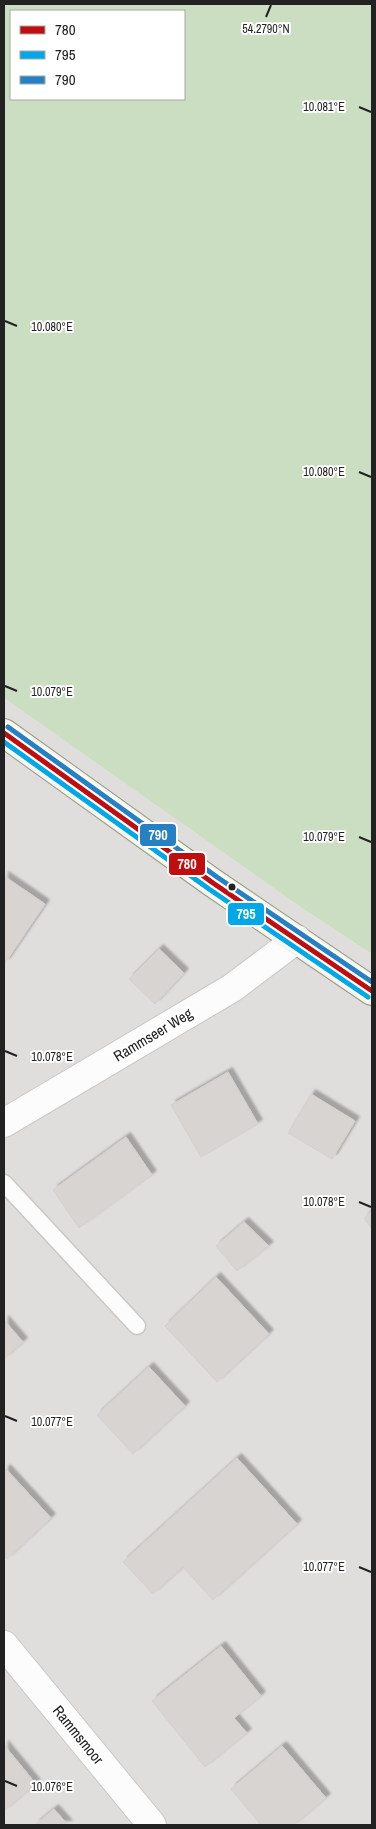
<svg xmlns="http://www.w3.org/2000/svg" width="376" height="1829" viewBox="0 0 376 1829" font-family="'Archivo Narrow',sans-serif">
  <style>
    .residential { fill: #dfdedc }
    .forest { fill: #cbdec1; fill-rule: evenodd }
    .building { fill: #d7d4d2; stroke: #d3d0cc; filter: url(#shadow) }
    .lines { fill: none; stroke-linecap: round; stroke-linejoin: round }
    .service-casing { stroke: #c9c8c7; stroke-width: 19 }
    .minor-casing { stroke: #c9c8c7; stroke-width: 30 }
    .secondary-casing { stroke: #999a82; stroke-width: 30 }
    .service { stroke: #fdfcfc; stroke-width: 16 }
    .minor { stroke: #fdfcfc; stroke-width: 28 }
    .secondary { stroke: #f4f4ed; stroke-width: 28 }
    .bus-1-casing { stroke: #fff; stroke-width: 9 }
    .bus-2-casing { stroke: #fff; stroke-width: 9 }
    .bus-3-casing { stroke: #fff; stroke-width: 9 }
    .bus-1 { stroke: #c00d0e; stroke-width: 5 }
    .bus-2 { stroke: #00a8e7; stroke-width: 5 }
    .bus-3 { stroke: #2581c4; stroke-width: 5 }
    .ticks { fill: none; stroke: #222; stroke-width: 2 }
    .bus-dot { fill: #222; stroke: #fff; stroke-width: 2 }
    .labels { text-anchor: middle; stroke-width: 4; stroke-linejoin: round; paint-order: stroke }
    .street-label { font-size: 15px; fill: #222; stroke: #fff }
    .ticks-label { font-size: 12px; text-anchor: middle; fill: #222; stroke: #fff; stroke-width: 4; stroke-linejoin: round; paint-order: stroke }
    .line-badge { stroke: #fff; stroke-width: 2 }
    .badge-label { font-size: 14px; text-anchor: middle; font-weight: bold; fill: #fff }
  </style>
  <defs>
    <filter id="shadow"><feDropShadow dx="4.5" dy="-4.5" stdDeviation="1" flood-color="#0004"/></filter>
  </defs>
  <rect width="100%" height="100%" fill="#f0eeeb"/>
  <path class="residential" d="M4 698 302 908 372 954V1825H4Z"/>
  <path class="forest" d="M4 4H372V954L302 908 4 698ZM11 11H184V99H11Z"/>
  <path class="building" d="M4 876 45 904 5 963 4 961Z
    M159 949 184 973 155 1004 129 979Z
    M228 1072 258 1124 201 1157 171 1105Z
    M311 1094 355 1121 332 1159 288 1133Z
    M126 1137 152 1175 79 1228 53 1190Z
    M372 1211V1229L364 1218Z
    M244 1222 269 1246 237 1271 216 1246Z
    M216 1277 269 1334 217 1382 165 1326Z
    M4 1320 23 1342 4 1359Z
    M149 1367 185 1406 133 1454 97 1415Z
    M237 1458 297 1524 213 1600 183 1567 153 1594 123 1562Z
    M6 1469 51 1518 7 1559 4 1555V1471Z
    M221 1646 261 1696 234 1718 247 1733 205 1767 152 1701Z
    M4 1745 36 1784 4 1811Z
    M282 1746 326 1798 294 1825H261L231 1789Z
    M54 1809 68 1825H35Z"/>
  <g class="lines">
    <g class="service-casing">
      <path id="service" d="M4 1183 137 1326"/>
    </g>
    <g class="minor-casing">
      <path id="minor" d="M4 1123 232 988 297 939
        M4 1645 152 1825"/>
    </g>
    <g class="secondary-casing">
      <path id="secondary" d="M4 733 213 883 372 991"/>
    </g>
    <use href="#service" class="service"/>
    <use href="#minor" class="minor"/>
    <use href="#secondary" class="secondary"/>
    <g class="bus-1-casing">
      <path id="bus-1" d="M4 733 213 883 372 991"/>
    </g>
    <g class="bus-2-casing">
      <path id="bus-2" d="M4 742 209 889 368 997"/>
    </g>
    <g class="bus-3-casing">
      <path id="bus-3" d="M8 727 217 877 372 982"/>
    </g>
    <use href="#bus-1" class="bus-1"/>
    <use href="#bus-2" class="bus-2"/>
    <use href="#bus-3" class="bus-3"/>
  </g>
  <path class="ticks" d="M266 17 271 5M359 107 371 112M5 321 17 326M359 472 371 477M5 686 17 691M359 837 371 842M5 1051 17 1056M359 1202 371 1207M5 1416 17 1421M359 1567 371 1572M5 1781 17 1786"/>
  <circle class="bus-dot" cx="232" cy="887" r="4.5"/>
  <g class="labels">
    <g class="street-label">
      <text transform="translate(153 1035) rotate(-31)" y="5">Rammseer Weg</text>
      <text transform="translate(78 1735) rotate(51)" y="5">Rammsmoor</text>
    </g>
  </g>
  <g class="ticks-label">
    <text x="266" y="33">54.2790°N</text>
    <text x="324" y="111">10.081°E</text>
    <text x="52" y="331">10.080°E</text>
    <text x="324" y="476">10.080°E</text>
    <text x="52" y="696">10.079°E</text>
    <text x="324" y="841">10.079°E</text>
    <text x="52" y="1061">10.078°E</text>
    <text x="324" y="1206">10.078°E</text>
    <text x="52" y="1426">10.077°E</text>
    <text x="324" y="1571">10.077°E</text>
    <text x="52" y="1791">10.076°E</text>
  </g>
  <g class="line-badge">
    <rect x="139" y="823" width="38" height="24" rx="5" fill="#2581c4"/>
    <rect x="168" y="852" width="38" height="24" rx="5" fill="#c00d0e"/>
    <rect x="227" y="902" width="38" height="24" rx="5" fill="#00a8e7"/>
  </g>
  <g class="badge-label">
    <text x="158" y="840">790</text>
    <text x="187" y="869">780</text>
    <text x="246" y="919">795</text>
  </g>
  <rect width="376" height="1829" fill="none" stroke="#222222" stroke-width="10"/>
  <rect x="10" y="10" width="175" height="90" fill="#ffffff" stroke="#a7a7a7"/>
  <rect x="20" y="26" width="25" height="8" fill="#c00d0e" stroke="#a7a7a7"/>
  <text x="55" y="35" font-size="15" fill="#222222">780</text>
  <rect x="20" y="51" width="25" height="8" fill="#00a8e7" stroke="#a7a7a7"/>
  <text x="55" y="60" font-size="15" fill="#222222">795</text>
  <rect x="20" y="76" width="25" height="8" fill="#2581c4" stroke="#a7a7a7"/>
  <text x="55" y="85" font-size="15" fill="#222222">790</text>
</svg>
